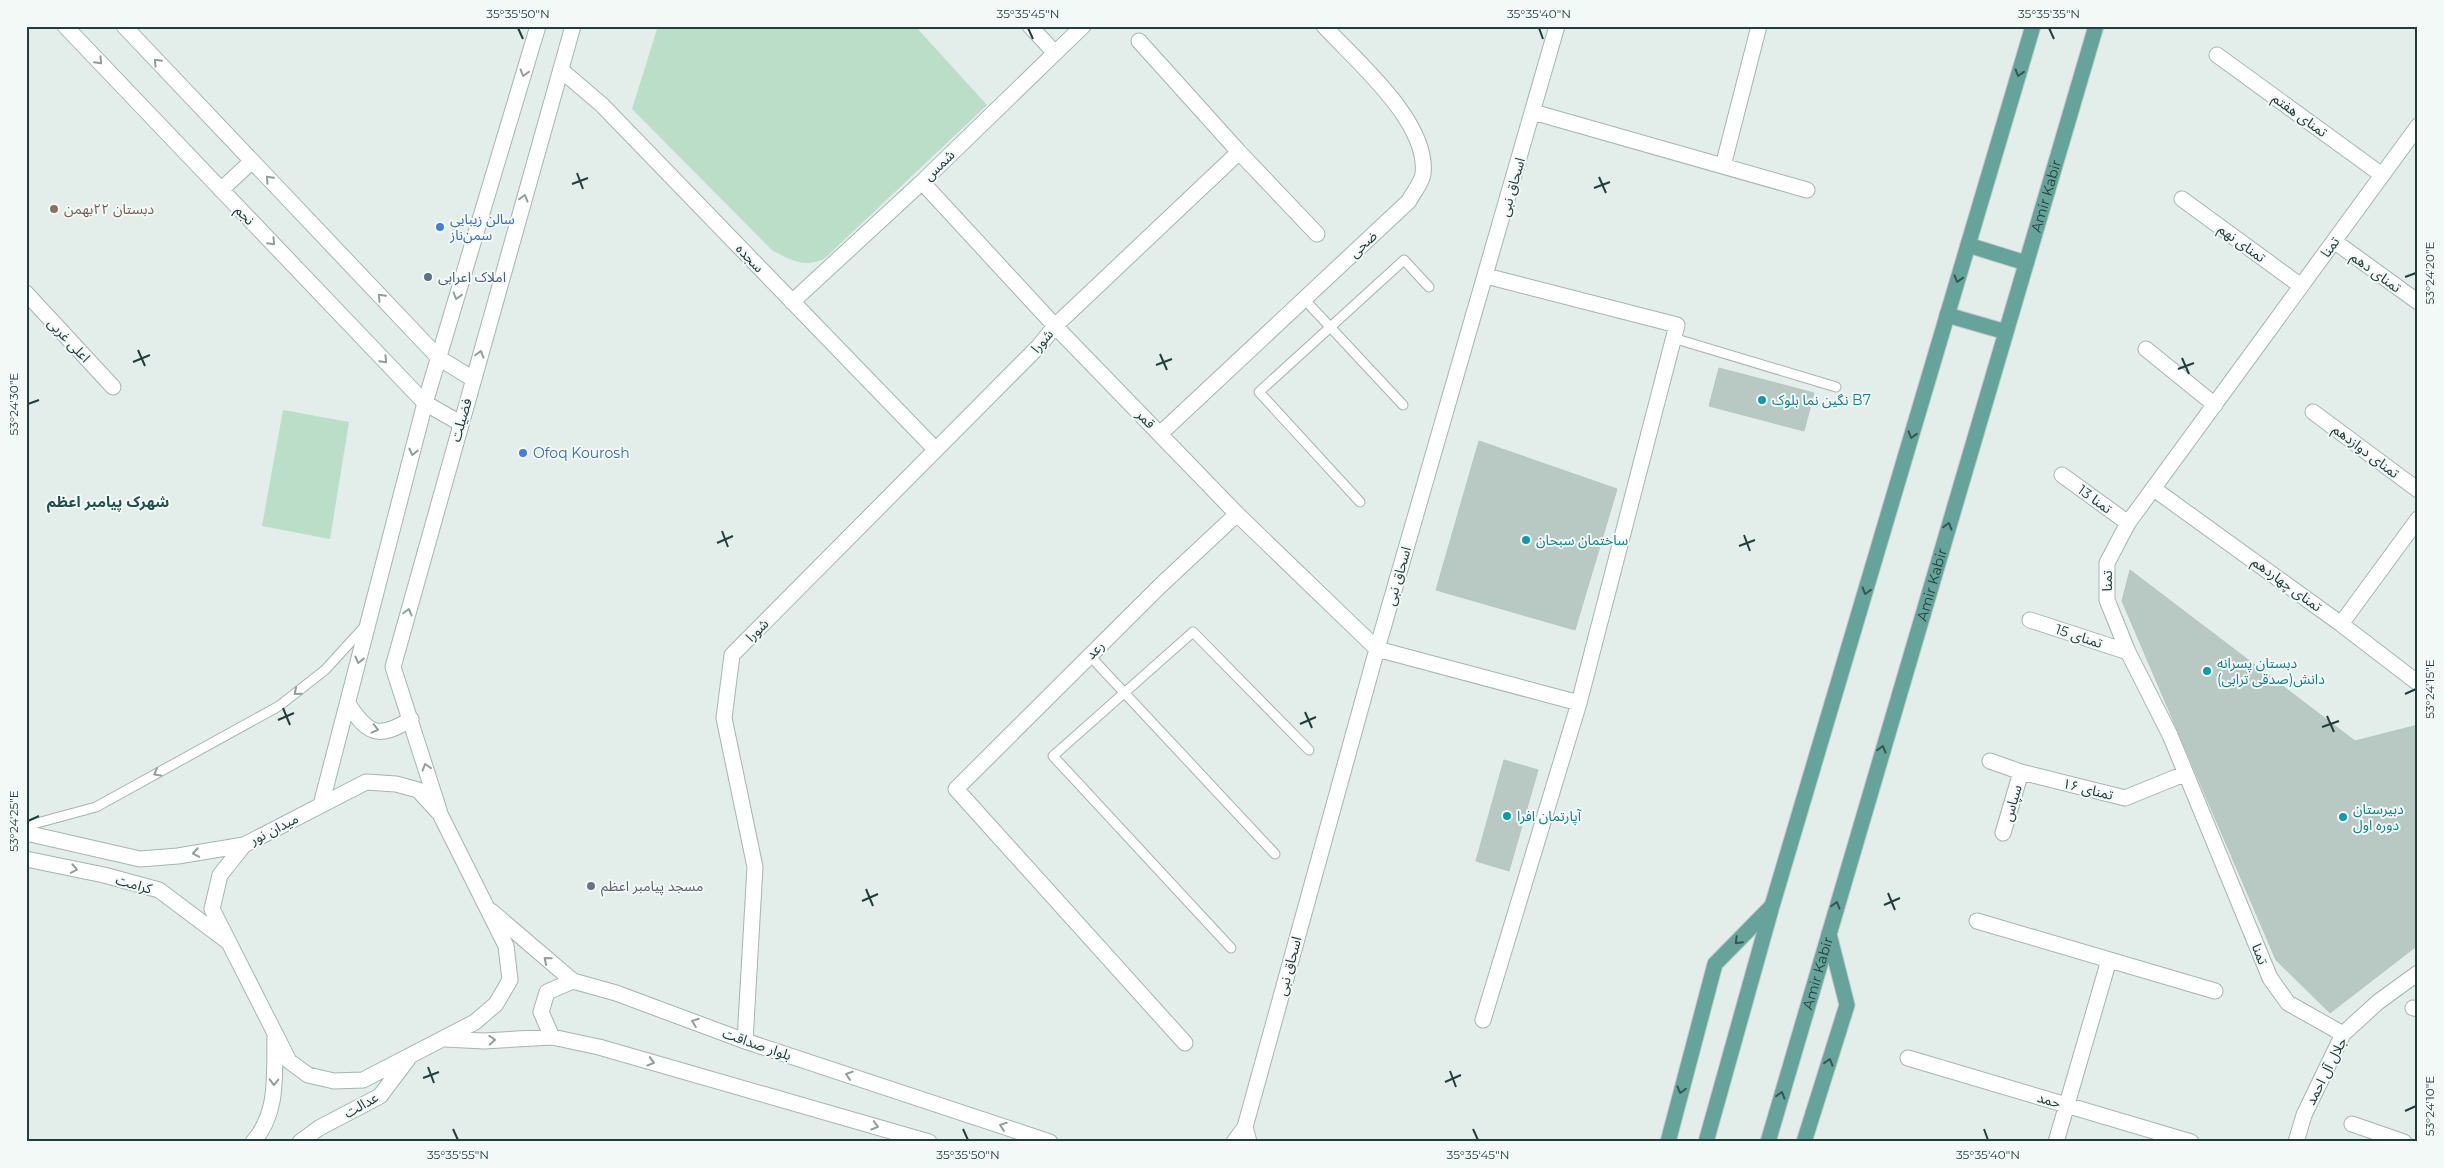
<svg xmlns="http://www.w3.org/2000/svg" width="2444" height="1168" viewBox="0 0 2444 1168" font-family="Montserrat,'Noto Sans Arabic',sans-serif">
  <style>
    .park { fill: #bbdec8 }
    .building { fill: #b8c8c3; stroke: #b5c7c1 }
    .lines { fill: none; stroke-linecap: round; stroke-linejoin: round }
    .service-casing { stroke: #a5b5b1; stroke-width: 11 }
    .minor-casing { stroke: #a5b5b1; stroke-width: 17 }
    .tertiary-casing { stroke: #a5b5b1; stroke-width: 17 }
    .primary-casing { stroke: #c1c9c8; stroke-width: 17 }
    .service { stroke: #fff; stroke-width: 9 }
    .minor { stroke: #fff; stroke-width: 15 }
    .tertiary { stroke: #fff; stroke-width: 15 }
    .primary { stroke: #66a39a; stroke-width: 15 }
    .oneway { stroke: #909e9c }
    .oneway2 { stroke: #335752 }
    .ticks { fill: none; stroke: #223e3a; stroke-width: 2 }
    .education-dot { fill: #8d6e63; stroke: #f3f9f7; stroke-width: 2 }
    .shop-dot { fill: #3f7fe0; stroke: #f3f9f7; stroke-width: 2 }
    .service-dot { fill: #5c6f8a; stroke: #f3f9f7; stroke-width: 2 }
    .culture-dot { fill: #0f9aa8; stroke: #f3f9f7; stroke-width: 2 }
    .worship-dot { fill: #6b7280; stroke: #f3f9f7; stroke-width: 2 }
    .labels { text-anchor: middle; stroke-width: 4; stroke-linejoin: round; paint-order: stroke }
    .street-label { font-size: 14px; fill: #223e3a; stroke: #f3f9f7 }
    .education-label { font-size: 14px; fill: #785e54; stroke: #f3f9f7; text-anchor: start }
    .shop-label { font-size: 14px; fill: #366cbe; stroke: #f3f9f7; text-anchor: start }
    .service-label { font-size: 14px; fill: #4e5e75; stroke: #f3f9f7; text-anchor: start }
    .culture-label { font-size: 14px; fill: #0d838f; stroke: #f3f9f7; text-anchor: start }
    .worship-label { font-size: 14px; fill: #5b616d; stroke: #f3f9f7; text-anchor: start }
    .neighbourhood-label { font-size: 15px; font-weight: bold; fill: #1e514a; stroke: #f3f9f7 }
    .neatline { fill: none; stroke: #223e3a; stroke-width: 2 }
    .ticks-label { font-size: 12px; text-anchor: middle; fill: #223e3a }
  </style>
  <rect width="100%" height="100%" fill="#e3ede9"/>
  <path class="park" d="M658 26H915L987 105 824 259C804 268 791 260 773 251L632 109Z
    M283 410 349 422 330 539 262 526Z"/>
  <path class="building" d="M1719 368 1814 393 1804 431 1709 406Z
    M1479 441 1617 489 1575 630 1436 590Z
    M2130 570 2355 741 2418 725V945L2330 1013 2276 960 2122 601Z
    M1504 760 1538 770 1509 871 1476 861Z"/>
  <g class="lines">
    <g class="service-casing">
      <path id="service" d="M1304 299 1403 405
        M1673 338 1836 387
        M1360 502 1259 392 1404 260 1429 287
        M1090 656 1275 854
        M26 826 96 807 279 706 325 670 366 625
        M1231 948 1053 756 1193 632 1309 750"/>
    </g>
    <g class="minor-casing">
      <path id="minor" d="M65 26 425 403
        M124 26 439 358
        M1030 26 1054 52
        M1139 41 1239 152 1317 234
        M2217 55 2382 175
        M561 70 602 105 936 450
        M1533 112 1807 190
        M1723 166 1759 26
        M922 182 1055 326 1237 514 1377 649 1579 703
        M221 190 252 161
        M2182 199 2301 286
        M2334 241 2418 302
        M26 293 113 387
        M792 302 922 182 1083 26
        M2146 349 2215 405
        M2313 412 2418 490
        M1161 433 1409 201C1413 193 1422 182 1423 174 1429 122 1357 62 1324 26
        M2062 475 2128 523
        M2154 489 2341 624 2418 683
        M2030 620 2128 652
        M2341 624 2418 519
        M1990 761 2021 772 2125 798 2184 774
        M2003 833 2021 772
        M1977 921 2215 991
        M2413 1008 2418 1009
        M1483 1020 1579 703 1677 325 1486 276
        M2343 1034 2288 1003 2270 978 2170 735 2128 652 2107 600V563L2128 523 2418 126
        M745 1041 755 867 724 718 732 655 1039 346 1055 326 1239 152
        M1185 1043 956 789 1161 585 1237 514
        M1908 1058 2191 1142
        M2352 1124 2404 1142
        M1245 1127 1377 649 1557 26
        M1234 1142 1245 1127 1249 1142
        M2056 1142 2109 960
        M2296 1142 2304 1115 2343 1034 2378 1002 2418 973"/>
    </g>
    <g class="tertiary-casing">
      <path id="tertiary" d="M439 358 473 379
        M425 403 460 423
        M348 704C368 734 378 740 411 719
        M366 782 396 784 418 790 440 814 506 946 510 980 496 1004 475 1022 363 1080 334 1081 308 1075 289 1061 212 909 220 875 244 845Z
        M321 805 425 403 538 26
        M439 810 393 667 573 26
        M26 833 140 859 178 856 244 845
        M26 859 104 875 159 890 227 941
        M491 911 573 981 616 993 745 1041 1050 1142
        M552 1037 541 1012 547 992 573 981
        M445 1039 484 1041 552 1037 599 1047 929 1142
        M253 1142C279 1112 274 1075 275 1037
        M300 1142 319 1128 380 1096 408 1059"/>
    </g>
    <g class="primary-casing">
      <g id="primary">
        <path d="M1968 245 2026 263"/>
        <path d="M1947 315 2006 332"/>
        <path d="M1668 1142 1715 964 1771 907"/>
        <path d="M1706 1142 1772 906 2033 26"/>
        <path id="s1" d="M1768 1142 2096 26"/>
        <path d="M1804 1142 1847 1005 1829 934"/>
      </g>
    </g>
    <use href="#service" class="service"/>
    <use href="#minor" class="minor"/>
    <use href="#tertiary" class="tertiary"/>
    <use href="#primary" class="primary"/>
  </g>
  <defs><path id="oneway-chevron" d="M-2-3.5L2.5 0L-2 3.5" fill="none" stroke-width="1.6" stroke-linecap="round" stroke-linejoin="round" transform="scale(1.25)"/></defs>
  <g class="oneway">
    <use href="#oneway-chevron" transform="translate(99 61) rotate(46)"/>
    <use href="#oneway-chevron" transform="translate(157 62) rotate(-133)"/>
    <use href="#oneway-chevron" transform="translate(524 73) rotate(107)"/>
    <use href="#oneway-chevron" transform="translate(269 179) rotate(-133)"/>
    <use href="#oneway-chevron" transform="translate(524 198) rotate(-74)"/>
    <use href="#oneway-chevron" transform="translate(272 242) rotate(46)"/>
    <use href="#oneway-chevron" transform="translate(457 296) rotate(107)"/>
    <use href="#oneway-chevron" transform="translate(381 297) rotate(-133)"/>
    <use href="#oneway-chevron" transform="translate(480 354) rotate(-74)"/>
    <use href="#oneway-chevron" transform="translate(384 360) rotate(46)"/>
    <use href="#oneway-chevron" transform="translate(413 452) rotate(104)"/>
    <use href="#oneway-chevron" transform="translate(408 612) rotate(-75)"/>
    <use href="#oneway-chevron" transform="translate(359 660) rotate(104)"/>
    <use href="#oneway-chevron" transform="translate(297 692) rotate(141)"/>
    <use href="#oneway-chevron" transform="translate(375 729) rotate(14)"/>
    <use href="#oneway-chevron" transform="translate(426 767) rotate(-107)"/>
    <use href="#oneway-chevron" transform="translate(157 773) rotate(151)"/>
    <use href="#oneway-chevron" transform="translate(196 853) rotate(170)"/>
    <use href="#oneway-chevron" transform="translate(74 869) rotate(11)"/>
    <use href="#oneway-chevron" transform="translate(547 960) rotate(-140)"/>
    <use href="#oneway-chevron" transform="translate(695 1022) rotate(-160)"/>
    <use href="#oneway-chevron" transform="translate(492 1040) rotate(-3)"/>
    <use href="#oneway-chevron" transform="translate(651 1062) rotate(16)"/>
    <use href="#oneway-chevron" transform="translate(849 1075) rotate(-162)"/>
    <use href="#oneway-chevron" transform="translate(274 1082) rotate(91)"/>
    <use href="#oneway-chevron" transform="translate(875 1126) rotate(16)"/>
    <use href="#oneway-chevron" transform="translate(1003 1126) rotate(-161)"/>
  </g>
  <g class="oneway2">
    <use href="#oneway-chevron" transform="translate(2019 73) rotate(107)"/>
    <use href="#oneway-chevron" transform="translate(1958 279) rotate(107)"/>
    <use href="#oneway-chevron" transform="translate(1912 435) rotate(107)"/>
    <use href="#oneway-chevron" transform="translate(1948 526) rotate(-74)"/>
    <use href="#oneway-chevron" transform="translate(1866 591) rotate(107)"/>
    <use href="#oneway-chevron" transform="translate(1882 749) rotate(-74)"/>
    <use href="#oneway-chevron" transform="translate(1836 905) rotate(-74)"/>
    <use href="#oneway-chevron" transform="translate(1738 941) rotate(135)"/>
    <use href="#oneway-chevron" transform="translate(1829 1062) rotate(-73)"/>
    <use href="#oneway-chevron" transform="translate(1681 1090) rotate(105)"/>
    <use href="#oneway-chevron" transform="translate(1781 1095) rotate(-74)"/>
  </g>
  <path class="ticks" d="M518 28 523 39M1028 28 1033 39M1539 28 1543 39M2049 28 2054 39M577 173 583 189M1599 177 1606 193M572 184 588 178M1594 188 1610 182M2405 277 2416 273M138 350 145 366M1160 354 1167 370M2182 358 2189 374M133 362 150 355M1156 365 1172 359M2178 369 2194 363M28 404 39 400M722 531 728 547M1744 535 1750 551M717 543 733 536M1739 546 1755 540M2405 694 2416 689M283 708 290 725M1305 712 1312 728M2327 716 2334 732M278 720 294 713M1300 724 1316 717M2322 727 2339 721M28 821 39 816M866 889 873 906M1888 893 1895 910M862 901 878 894M1884 905 1900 898M428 1067 434 1083M1450 1071 1456 1087M423 1078 439 1072M1445 1082 1461 1075M2405 1111 2416 1106M453 1129 458 1140M963 1129 968 1140M1473 1129 1478 1140M1984 1129 1988 1140"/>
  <circle class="education-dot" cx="54" cy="209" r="5"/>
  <g class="shop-dot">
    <circle cx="440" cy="227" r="5"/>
    <circle cx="523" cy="453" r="5"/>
  </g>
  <circle class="service-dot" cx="428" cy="277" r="5"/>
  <g class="culture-dot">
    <circle cx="1762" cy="400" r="5"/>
    <circle cx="1526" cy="540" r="5"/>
    <circle cx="2207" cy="671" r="5"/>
    <circle cx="1507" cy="816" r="5"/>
    <circle cx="2343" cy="817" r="5"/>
  </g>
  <circle class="worship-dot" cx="591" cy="886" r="5"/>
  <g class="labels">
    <g class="street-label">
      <text transform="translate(2300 115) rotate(36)" y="5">تمنای هفتم</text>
      <text transform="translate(939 165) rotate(-44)" y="5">شمس</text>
      <text transform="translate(1512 187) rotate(-74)" y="5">اسحاق نبی</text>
      <text dy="5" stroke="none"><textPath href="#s1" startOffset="986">Amir Kabir</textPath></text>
      <text transform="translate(245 215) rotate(46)" y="5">نجم</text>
      <text transform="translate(2242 243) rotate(36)" y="5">تمنای نهم</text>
      <text transform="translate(1363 244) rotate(-43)" y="5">ضحی</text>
      <text transform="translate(2330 247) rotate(-54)" y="5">تمنا</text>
      <text transform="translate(750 258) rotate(46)" y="5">سجده</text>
      <text transform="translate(2376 272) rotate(36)" y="5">تمنای دهم</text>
      <text transform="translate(69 340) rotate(47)" y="5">اعلی غربی</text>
      <text transform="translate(1042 341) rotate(-50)" y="5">شورا</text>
      <text transform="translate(1146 419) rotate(46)" y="5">قمر</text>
      <text transform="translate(461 420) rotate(-74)" y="5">فضیلت</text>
      <text transform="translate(2366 451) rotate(37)" y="5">تمنای دوازدهم</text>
      <text transform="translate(2095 499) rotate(36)" y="5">تمنا 13</text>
      <text transform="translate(1398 576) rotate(-74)" y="5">اسحاق نبی</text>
      <text transform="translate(2107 581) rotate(-90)" y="5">تمنا</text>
      <text dy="5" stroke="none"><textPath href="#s1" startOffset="581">Amir Kabir</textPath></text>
      <text transform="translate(2287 584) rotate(36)" y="5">تمنای چهاردهم</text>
      <text transform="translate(757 630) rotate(-45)" y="5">شورا</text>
      <text transform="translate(2079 636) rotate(18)" y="5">تمنای 15</text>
      <text transform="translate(1095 650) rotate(-45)" y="5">رعد</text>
      <text transform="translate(2088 789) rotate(14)" y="5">تمنای ۱۶</text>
      <text transform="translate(2012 803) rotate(-74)" y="5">سپاس</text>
      <text transform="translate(274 829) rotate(-27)" y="5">میدان نور</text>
      <text transform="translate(134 884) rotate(16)" y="5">کرامت</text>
      <text transform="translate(2260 954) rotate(68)" y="5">تمنا</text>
      <text transform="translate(1289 966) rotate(-75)" y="5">اسحاق نبی</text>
      <text dy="5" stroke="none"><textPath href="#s1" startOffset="176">Amir Kabir</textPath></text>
      <text transform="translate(757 1044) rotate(19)" y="5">بلوار صداقت</text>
      <text transform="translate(2326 1071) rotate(-63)" y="5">جلال آل احمد</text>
      <text transform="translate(2049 1100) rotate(16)" y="5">حمد</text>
      <text transform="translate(361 1105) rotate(-30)" y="5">عدالت</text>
    </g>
    <g class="education-label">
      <text x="64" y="214">دبستان ۲۲بهمن</text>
    </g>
    <g class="shop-label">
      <text x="450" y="224">سالن زیبایی<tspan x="450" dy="16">سمن‌ناز</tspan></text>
      <text x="533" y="458">Ofoq Kourosh</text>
    </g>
    <g class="service-label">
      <text x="438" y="282">املاک اعرابی</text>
    </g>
    <g class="culture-label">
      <text x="1772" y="405">نگین نما بلوک B7</text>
      <text x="1536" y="545">ساختمان سبحان</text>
      <text x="2217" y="668">دبستان پسرانه<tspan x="2217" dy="16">دانش(صدقی ترابی)</tspan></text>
      <text x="2353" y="814">دبیرستان<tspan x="2353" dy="16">دوره اول</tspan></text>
      <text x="1517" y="821">آپارتمان افرا</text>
    </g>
    <g class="worship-label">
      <text x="601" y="891">مسجد پیامبر اعظم</text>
    </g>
    <g class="neighbourhood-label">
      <text x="108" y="507">شهرک پیامبر اعظم</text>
    </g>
  </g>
  <rect width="2444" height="1168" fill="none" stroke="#f3f9f7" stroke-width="55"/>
  <rect x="28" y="28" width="2388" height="1112" class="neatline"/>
  <g class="ticks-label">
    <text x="518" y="18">35°35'50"N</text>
    <text x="1028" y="18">35°35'45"N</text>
    <text x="1539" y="18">35°35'40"N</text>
    <text x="2049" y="18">35°35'35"N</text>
    <text transform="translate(2430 273) rotate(-90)" y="4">53°24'20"E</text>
    <text transform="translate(14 404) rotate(-90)" y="4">53°24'30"E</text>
    <text transform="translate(2430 689) rotate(-90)" y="4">53°24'15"E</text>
    <text transform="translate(14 821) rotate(-90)" y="4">53°24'25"E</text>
    <text transform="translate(2430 1106) rotate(-90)" y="4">53°24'10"E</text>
    <text x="458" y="1159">35°35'55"N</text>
    <text x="968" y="1159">35°35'50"N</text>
    <text x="1478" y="1159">35°35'45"N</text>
    <text x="1988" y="1159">35°35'40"N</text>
  </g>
</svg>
